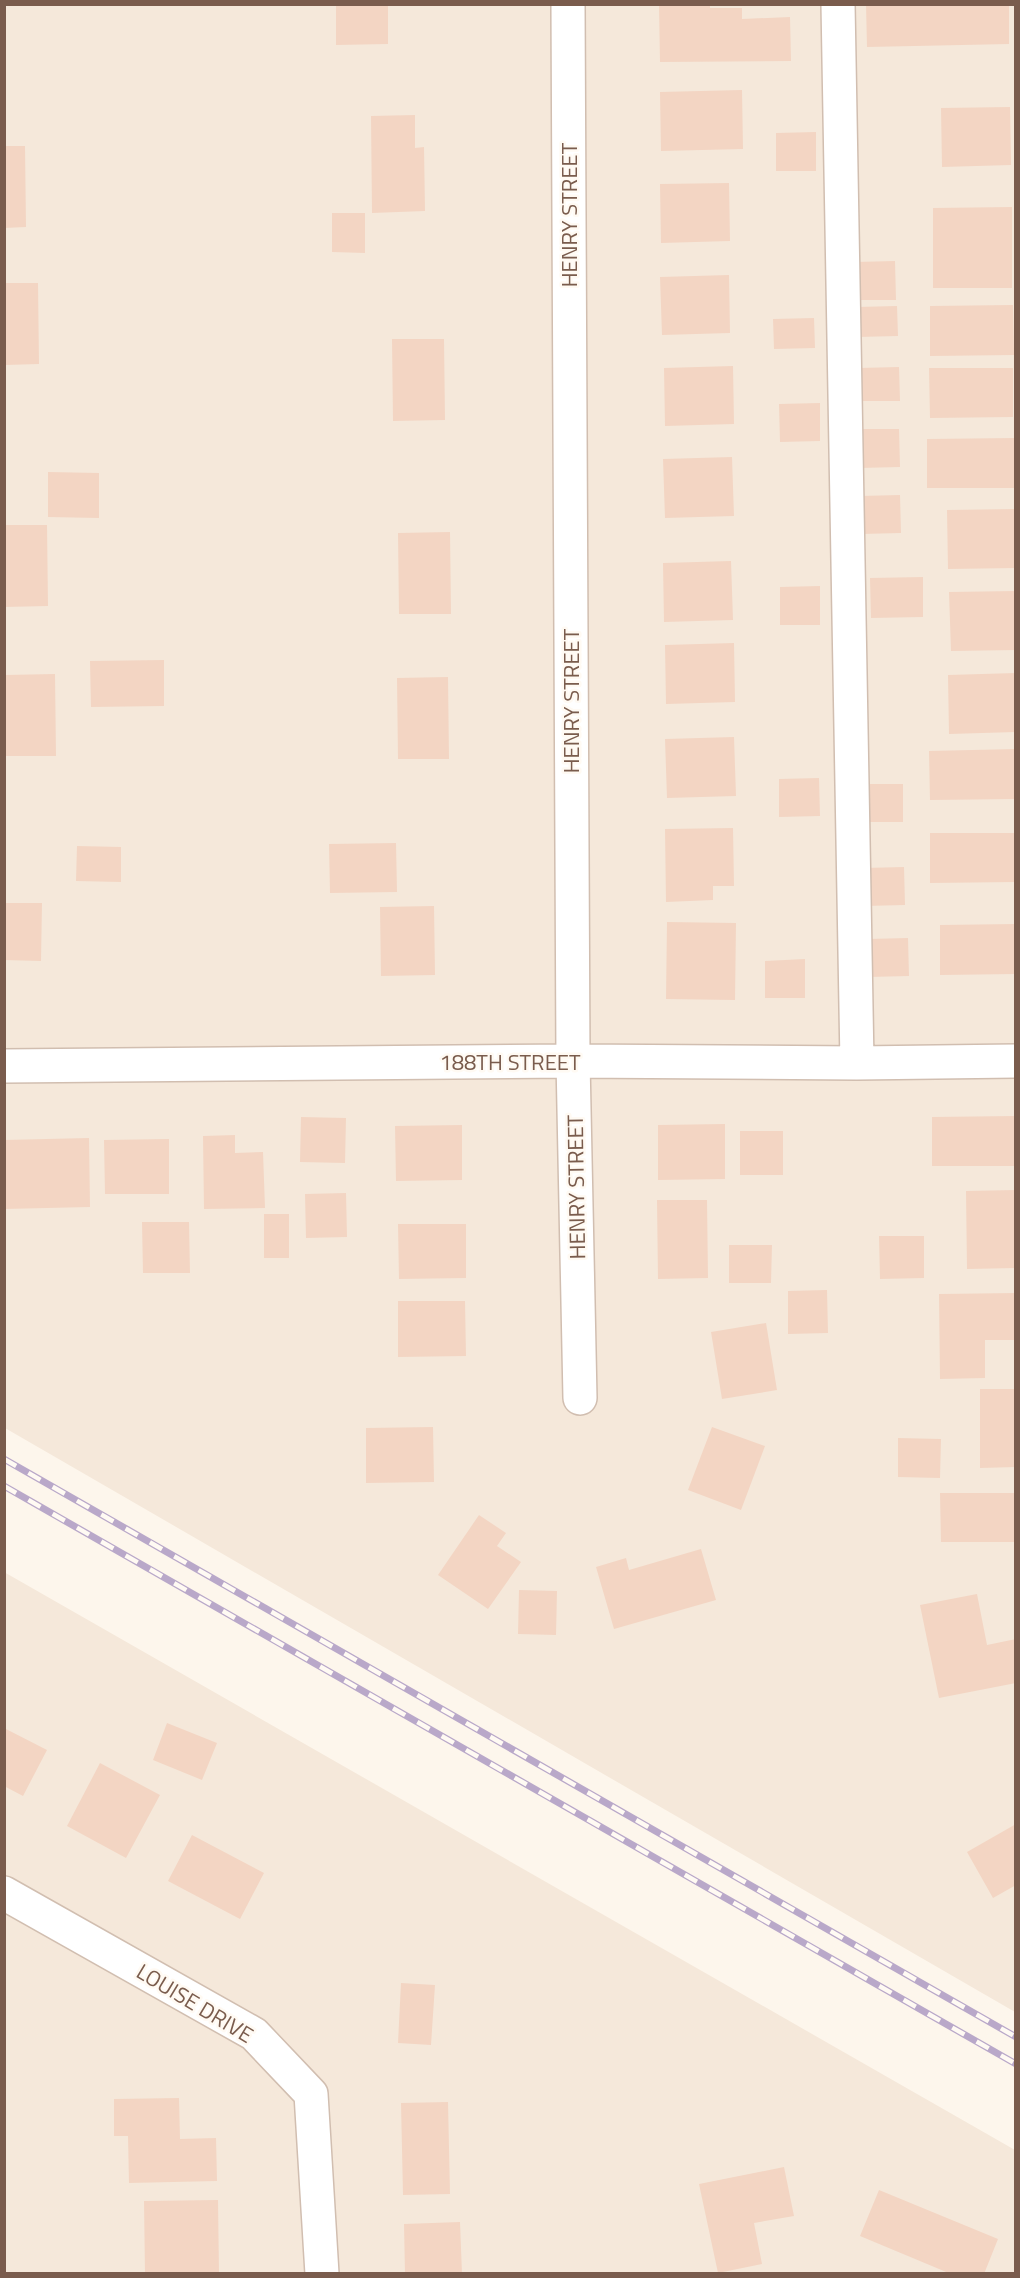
<svg xmlns="http://www.w3.org/2000/svg" width="1020" height="2278" viewBox="0 0 1020 2278" font-family="'Titillium Web',sans-serif">
  <style>
    .residential { fill: #f5e8da }
    .building { fill: #f3d5c3 }
    .lines { fill: none; stroke-linecap: round; stroke-linejoin: round }
    .minor-casing { stroke: #d1beb0; stroke-width: 36 }
    .minor { stroke: #fff; stroke-width: 33 }
    .rail-casing { stroke: #b9a8c9; stroke-width: 7 }
    .rail { stroke: #fffaf3; stroke-width: 4.5; stroke-dasharray: 14; stroke-linecap: butt }
    .labels { text-anchor: middle; stroke-width: 5; stroke-linejoin: round; paint-order: stroke }
    .street-label { font-size: 22px; fill: #7a5c4d; stroke: #fffaf3 }
  </style>
  <rect width="100%" height="100%" fill="#fdf6ec"/>
  <path class="residential" d="M5 5H1015V2012L5 1428Z
    M4 1572 1015 2150V2273H5Z"/>
  <path class="building" d="M336 4H388V44L336 45Z
    M659 4H710V8H742V19L790 17 791 61 660 62Z
    M866 4H1009V44L867 47Z
    M742 90 743 149 661 151 660 92Z
    M1010 107 1011 165 942 167 941 108Z
    M415 115V148L424 147 425 211 372 213 371 116Z
    M816 132V171H776V133Z
    M4 146H25L26 227 4 228Z
    M729 183 730 241 661 243 660 184Z
    M1012 207V288H933V208Z
    M332 213H365V253L332 252Z
    M895 261 896 300H856L855 262Z
    M729 275 730 333 662 335 660 277Z
    M5 283H38L39 364 5 365Z
    M1013 305 1014 355 930 356V306Z
    M897 306 898 336 857 337V307Z
    M814 318 815 348 774 349 773 319Z
    M392 339H444L445 420 393 421Z
    M733 366 734 424 665 426 664 368Z
    M899 367 900 401H860L859 368Z
    M929 368H1013V417L930 418Z
    M820 403V441L780 442 779 404Z
    M858 429H899L900 467 859 468Z
    M1015 438 1016 488H927V439Z
    M732 457 734 516 665 518 663 459Z
    M48 472 99 473V518L48 517Z
    M900 495 901 533 861 534 860 496Z
    M1016 509V568L948 569 947 510Z
    M4 525H47L48 606 4 607Z
    M450 532 451 614H399L398 533Z
    M731 561 733 620 664 622 663 563Z
    M923 577V617L871 618 870 578Z
    M820 586V625H780V587Z
    M1016 591V650L951 651 949 592Z
    M734 643 735 702 666 704 665 645Z
    M164 660V706L91 707 90 661Z
    M1016 673V732L949 734 948 675Z
    M55 674 56 756H5V675Z
    M448 677 449 759H398L397 678Z
    M734 737 736 796 667 798 665 739Z
    M1016 749V799L930 800 929 751Z
    M819 778 820 816 779 817V779Z
    M863 784H903V822H863Z
    M733 828 734 886H713V900L666 902 665 829Z
    M930 833H1016V882L930 883Z
    M396 843 397 892 330 893 329 844Z
    M77 846 121 847V882L76 881Z
    M904 867 905 905 864 906V868Z
    M4 903H42L41 961 4 960Z
    M434 906 435 975 381 976 380 907Z
    M667 922 736 923 735 1000 666 999Z
    M1016 924V974L940 975V925Z
    M908 938 909 976 868 977V939Z
    M805 959V998H765V961Z
    M1016 1116V1166H932V1117Z
    M301 1117 346 1118 345 1163 300 1162Z
    M725 1124V1179L658 1180V1125Z
    M462 1125V1180L396 1181 395 1126Z
    M740 1131H783V1175H740Z
    M235 1135V1153L263 1152 265 1208 204 1209 203 1136Z
    M89 1138 90 1207 4 1209V1140Z
    M169 1139V1194H105L104 1140Z
    M1016 1190V1268L967 1269 966 1191Z
    M346 1193 347 1237 306 1238 305 1194Z
    M657 1200H707L708 1278 658 1279Z
    M264 1214H289V1258H264Z
    M142 1222H189L190 1273H143Z
    M398 1224H466V1278L399 1279Z
    M879 1236H924V1278L880 1279Z
    M729 1245H772L771 1283H729Z
    M827 1290 828 1333 788 1334V1291Z
    M1016 1293V1340H985V1378L940 1379 939 1294Z
    M398 1301H465L466 1356 398 1357Z
    M766 1323 777 1390 722 1399 711 1332Z
    M980 1389H1016V1467L980 1468Z
    M433 1427 434 1482 366 1483V1428Z
    M712 1427 765 1446 741 1510 688 1490Z
    M898 1438 941 1439 940 1478 898 1477Z
    M940 1493H1016V1542H941Z
    M479 1515 506 1533 497 1546 521 1562 488 1609 438 1575Z
    M701 1549 716 1600 614 1629 596 1567 626 1558 629 1570Z
    M519 1590 557 1591 556 1635 518 1634Z
    M977 1594 987 1645 1016 1639V1683L939 1698 920 1605Z
    M167 1723 217 1743 202 1780 153 1760Z
    M4 1728 47 1750 23 1796 4 1786Z
    M100 1763 160 1795 126 1858 67 1826Z
    M1016 1824V1885L993 1898 967 1852Z
    M192 1835 264 1873 240 1919 168 1881Z
    M401 1983 435 1985 431 2045 398 2043Z
    M179 2098 180 2139 216 2138 217 2181 129 2183 128 2136H114V2099Z
    M448 2102 450 2194 403 2195 401 2103Z
    M784 2167 794 2216 754 2223 762 2264 718 2273 699 2184Z
    M879 2190 998 2239 984 2274H951L860 2236Z
    M218 2200 219 2274H145L144 2201Z
    M460 2222 462 2274H405L404 2224Z"/>
  <g class="lines">
    <g class="minor-casing">
      <path id="minor" d="M568 4 573 1061 580 1398
        M838 4 857 1063
        M4 1066 573 1061 857 1063 1016 1061
        M4 1893 254 2034 311 2094 322 2274"/>
    </g>
    <use href="#minor" class="minor"/>
    <g class="rail-casing">
      <path id="rail" d="M4 1459 1016 2037
        M4 1486 1016 2064"/>
    </g>
    <use href="#rail" class="rail"/>
  </g>
  <g class="labels">
    <g class="street-label">
      <text transform="translate(569 215) rotate(-90)" y="8">HENRY STREET</text>
      <text transform="translate(571 701) rotate(-90)" y="8">HENRY STREET</text>
      <text x="510" y="1070">188TH STREET</text>
      <text transform="translate(576 1187) rotate(-91)" y="8">HENRY STREET</text>
      <text transform="translate(195 2003) rotate(31)" y="8">LOUISE DRIVE</text>
    </g>
  </g>
  <rect width="1020" height="2278" fill="none" stroke="#7a5c4d" stroke-width="12"/>
</svg>
